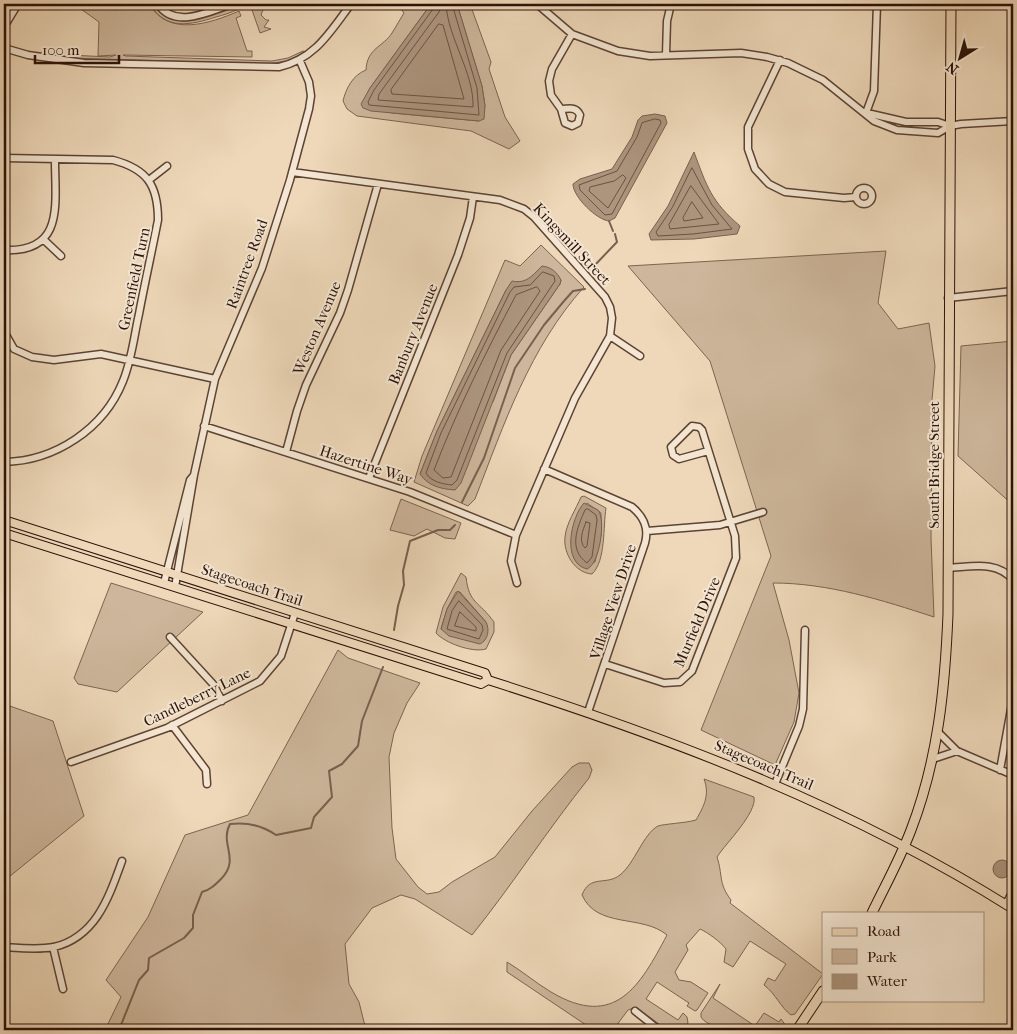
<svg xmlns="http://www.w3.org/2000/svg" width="1017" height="1034" viewBox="0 0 1017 1034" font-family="'IM FELL French Canon',serif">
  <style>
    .green { fill: #cdb69b; stroke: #7c6452; fill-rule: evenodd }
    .water { fill: #ac947d; stroke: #78604e }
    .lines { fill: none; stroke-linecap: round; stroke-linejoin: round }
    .shore { stroke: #6c5242; stroke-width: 1 }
    .stream { stroke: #78604e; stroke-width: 2 }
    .minor-casing { stroke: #5c4334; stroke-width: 9 }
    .major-casing { stroke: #2b1108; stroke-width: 10 }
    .highway-casing { stroke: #2b1108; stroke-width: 11 }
    .minor { stroke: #f4e6d2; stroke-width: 6 }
    .major { stroke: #eed8b9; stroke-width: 8 }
    .highway { stroke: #eed8b9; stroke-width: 9 }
    .labels { text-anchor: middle; stroke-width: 4; stroke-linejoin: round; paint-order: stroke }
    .street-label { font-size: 15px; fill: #2b1108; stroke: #f4e6d2 }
  </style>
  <rect width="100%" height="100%" fill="#eed8b9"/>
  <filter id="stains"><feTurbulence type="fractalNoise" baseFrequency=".004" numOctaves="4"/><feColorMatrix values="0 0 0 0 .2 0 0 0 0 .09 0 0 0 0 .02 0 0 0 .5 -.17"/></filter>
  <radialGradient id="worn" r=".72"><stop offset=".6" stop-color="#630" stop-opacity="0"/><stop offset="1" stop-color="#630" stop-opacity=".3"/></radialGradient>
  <path class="green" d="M74 4H106L115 10 131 4H149C169 37 209 24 239 11L241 16 236 18 247 51H252V57L123 55 126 56 272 61 288 58 303 51 306 52 286 61 268 64 69 58V55L110 57 116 55 98 56 99 22Z
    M150 4H154C173 34 206 17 233 8L238 9C231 13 223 15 216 17 191 25 165 31 150 4Z
    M263 4H269L264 7 261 15 266 20H269L264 27 271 29 260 33 251 7Z
    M405 4H431L370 88 362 104 392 113 479 121 485 106 482 86 457 4H470L491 62 489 69 505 117 520 141 509 149 471 131 357 116 347 109 343 101C346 88 353 75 366 70 367 48 383 47 392 33 396 26 400 20 404 13L401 9Z
    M541 245 584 287C530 347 504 424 475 499L468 506 414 482 422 456 505 260 520 266ZM542 266 561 280 560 284 511 355 493 402 420 474 437 431 506 290 528 280Z
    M886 251 878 303 898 329 929 323 935 366 932 400 931 538 934 617C882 600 828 583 773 583L789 640 799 693 794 722 775 765 701 730 771 556 710 361 628 266Z
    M1013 341V505L958 456 961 346Z
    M584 496 606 508C603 526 606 561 592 574 575 573 563 553 565 537 566 524 576 509 581 497ZM587 503 601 513V535L595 562 582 567 573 554Z
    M401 499 461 523 455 539 445 538 427 529 414 536 390 530Z
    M461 573 466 577C469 604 479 601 494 622V632L486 649C472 653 445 643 436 633L443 607ZM456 592H460L486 622 441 629 447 609Z
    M111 583 203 612 117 692 78 684 74 678Z
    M338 650 348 658 420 683 407 703 394 733 389 757 392 828 396 859 418 887 427 894 439 892 452 882 495 857 532 811 572 767 579 763H589L592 770 589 778C548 829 513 884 472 935L415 899 401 895 372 908 345 944 349 984 359 1002 366 1030H105L121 997 106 980 148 917 185 835 248 815Z
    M4 704 53 721 84 816 4 881Z
    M704 779 754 797C757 813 726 843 717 857 723 875 718 883 731 900L730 903 823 974 795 1014 791 1015C781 1008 776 994 764 985L768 978 775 981 786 964 750 941 733 967 724 962 726 949C721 942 707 932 700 929L686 945 688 950 675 972 679 980 691 982 708 993 697 1010 695 1011 687 1006 689 1003 657 982 646 999 678 1020 683 1013 687 1017 688 1023 683 1030H667L636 1007 628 1010 613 1030 592 1029 507 972V962C522 971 536 983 551 992 615 1030 640 986 667 935 642 914 597 929 582 895 590 874 606 886 620 875 635 863 643 834 658 826 663 824 686 823 696 820 704 806 710 795 704 779Z
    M720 984 713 998 755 1026 764 1013 779 1022 781 1019 786 1026 783 1030C762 1030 711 1034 701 1017V1013Z"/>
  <path class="water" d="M431 4H457L482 86 485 106 484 119 479 121 371 111 363 108 361 104 370 88Z
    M655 114 665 116 667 123 615 218 609 221C597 220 573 197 573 184L580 179 612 169 632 137 638 120 642 116Z
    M694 152C707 187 711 201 740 226L737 234 694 239 651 240 649 234 668 206Z
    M542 266C551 267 557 272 561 280L560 284 511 355 461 483 455 490C441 489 428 486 420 474L437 431 506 290 512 281C526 284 532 276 542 266Z
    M584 503 598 510C606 519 600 564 587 569 561 563 571 517 584 503Z
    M458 591 486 622C490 630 488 640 480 644L449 636 441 629 447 609Z
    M993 869a9 9 0 1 1 18 0a9 9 0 1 1-18 0Z"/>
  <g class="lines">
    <path class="shore" d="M434 4 433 9 374 90 368 102 369 105 479 115 477 88 452 4
      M441 4 439 12 379 94 378 100 473 107C474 72 448 39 446 4
      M439 24 443 25 464 99 392 94 391 90Z
      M655 119 660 120 661 123 612 214 605 215 580 190 579 185 617 171 637 137 642 123Z
      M692 168 712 205 732 229 693 234 658 236 656 232 672 208Z
      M623 175 626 178 608 208 589 191 590 187 614 181Z
      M691 186 719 224 670 229 669 225Z
      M692 202 703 218 684 221 683 218Z
      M543 272 554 276 555 281 507 353 457 480 452 485C443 484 431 482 426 473L441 433 510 292 514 287 530 285Z
      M537 287 540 291 501 350 451 477 443 478 434 470C457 410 486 352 516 295Z
      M588 509 596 515 597 520 592 557 587 563C568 549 577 528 585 510Z
      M586 522 590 523 587 546 585 548C578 541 583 530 586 522Z
      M459 601 482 625 483 630 479 639 447 629 452 611Z
      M460 612 476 627V631L455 626Z"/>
    <path class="stream" d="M609 221 613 231
      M594 266 617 242 615 234
      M462 502 484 458 515 368 544 325 564 301 573 291 585 289
      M394 630 398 606 404 585 403 571 410 541 438 530H450L455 525
      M119 1030 139 980 148 970 149 958 184 938 193 928V915L202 892C210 890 215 885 221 879 241 859 219 844 230 824 246 822 263 826 276 835L311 828 314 817 332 797 329 771 342 764 358 746 362 721 383 667"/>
    <g class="minor-casing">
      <path id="minor" d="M158 4C175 30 210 11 232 4
        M537 4 572 34 618 51 650 56 741 53 767 57 788 63 823 80 874 121 897 130 938 133 950 126 961 124 1013 121
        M4 27 18 4
        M4 48 28 55 84 63 279 67C315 59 330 32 351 4
        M666 55 667 21 671 4
        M780 60 748 127V149L755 169 769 184 785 192 844 198 856 197
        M561 109C569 109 576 106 580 115L578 123 572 126 565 123 561 109 551 95 549 81 552 69 572 34
        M866 113 874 91 877 4
        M867 113 906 122H938L950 126
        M4 158 113 160C147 169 158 185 158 220 152 251 145 282 139 314 134 336 132 359 123 381 104 429 55 461 4 462
        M292 172 500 200 524 209 534 217 605 297 610 307 612 318 610 336 575 398 516 535 511 561 517 583
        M149 180 167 166
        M856 196a8 8 0 1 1 16 0a8 8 0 1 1-16 0Z
        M43 239 61 256
        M4 250C65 253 55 204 55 160
        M948 298 1013 291
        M6 335 14 349 32 357 54 360 101 354 215 379
        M610 336 640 356
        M204 426 410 492 516 535
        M286 452 297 411 306 385 340 313 348 290 378 184
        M544 469 632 507C644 517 649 528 645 543L588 712
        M369 478 458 255 470 218 473 197
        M647 531 720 525 763 512
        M948 568C971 567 997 560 1013 580
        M164 583 190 480 194 475
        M175 587 194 475 215 379 262 268 290 180 309 109 311 96 309 82 300 61
        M170 637 213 684 222 701
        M605 664 664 683 680 682 692 671 736 558 735 536 702 430 699 427 692 426 671 447 673 455 679 459 708 451
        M172 725 206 770 207 784
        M938 732 957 751 1013 775
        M933 759 957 751
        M71 762 167 728 260 681 281 656 295 613
        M1000 770 1013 698
        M775 784 799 726 803 709 805 630
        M1006 904 1013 891
        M4 947C20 948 38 950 54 947 96 937 109 897 122 861
        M53 947 63 989
        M635 1011 659 1030"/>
    </g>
    <g class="major-casing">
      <path id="major" d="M4 520 485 673 488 680C671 738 850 806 1013 909
        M4 533 481 684 488 680"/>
    </g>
    <g class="highway-casing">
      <path id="highway" d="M872 913C885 886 900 859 911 830 938 760 945 688 948 614L951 4
        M797 1030 823 991"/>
    </g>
    <use href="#minor" class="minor"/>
    <use href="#major" class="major"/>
    <use href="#highway" class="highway"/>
  </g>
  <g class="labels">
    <g class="street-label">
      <text transform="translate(572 244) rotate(47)" y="5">Kingsmill Street</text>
      <text transform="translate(247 264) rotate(-70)" y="5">Raintree Road</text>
      <text transform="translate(134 279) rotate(-78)" y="5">Greenfield Turn</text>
      <text transform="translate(317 328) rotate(-67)" y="5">Weston Avenue</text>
      <text transform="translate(413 334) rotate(-68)" y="5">Banbury Avenue</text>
      <text transform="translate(366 465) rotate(18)" y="5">Hazertine Way</text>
      <text transform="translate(934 465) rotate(-90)" y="5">South Bridge Street</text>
      <text transform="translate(252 585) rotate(18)" y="5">Stagecoach Trail</text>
      <text transform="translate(613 602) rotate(-72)" y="5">Village View Drive</text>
      <text transform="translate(697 622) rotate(-67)" y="5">Murfield Drive</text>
      <text transform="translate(197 697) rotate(-26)" y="5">Candleberry Lane</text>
      <text transform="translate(764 765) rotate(23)" y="5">Stagecoach Trail</text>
    </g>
  </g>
  <rect width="1017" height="1034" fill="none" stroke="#eed8b9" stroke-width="20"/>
  <rect x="5" y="5" width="1007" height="1024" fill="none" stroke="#2b1108" stroke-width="2.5"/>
  <rect x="10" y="10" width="997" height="1014" fill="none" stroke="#2b1108"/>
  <rect x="822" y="912" width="162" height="90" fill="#f4e6d2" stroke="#a49181"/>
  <rect x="832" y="928" width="25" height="8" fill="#eed8b9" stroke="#a49181"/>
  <text x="867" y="936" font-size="15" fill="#2b1108">Road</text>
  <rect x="832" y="949" width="25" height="15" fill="#cdb69b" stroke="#a49181"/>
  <text x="867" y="962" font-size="15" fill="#2b1108">Park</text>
  <rect x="832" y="974" width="25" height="15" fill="#ac947d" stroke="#a49181"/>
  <text x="867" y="986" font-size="15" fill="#2b1108">Water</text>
  <g transform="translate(960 58) rotate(217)" stroke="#f4e6d2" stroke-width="4" paint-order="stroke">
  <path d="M0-4L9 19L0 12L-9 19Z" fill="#2b1108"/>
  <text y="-8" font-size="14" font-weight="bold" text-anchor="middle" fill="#2b1108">N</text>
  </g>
  <path d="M35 55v8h84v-8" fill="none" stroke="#2b1108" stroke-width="2.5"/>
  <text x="42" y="55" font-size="15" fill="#2b1108" stroke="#f4e6d2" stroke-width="4" paint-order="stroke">100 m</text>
  <rect width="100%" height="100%" filter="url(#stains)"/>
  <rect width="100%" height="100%" fill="url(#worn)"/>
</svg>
